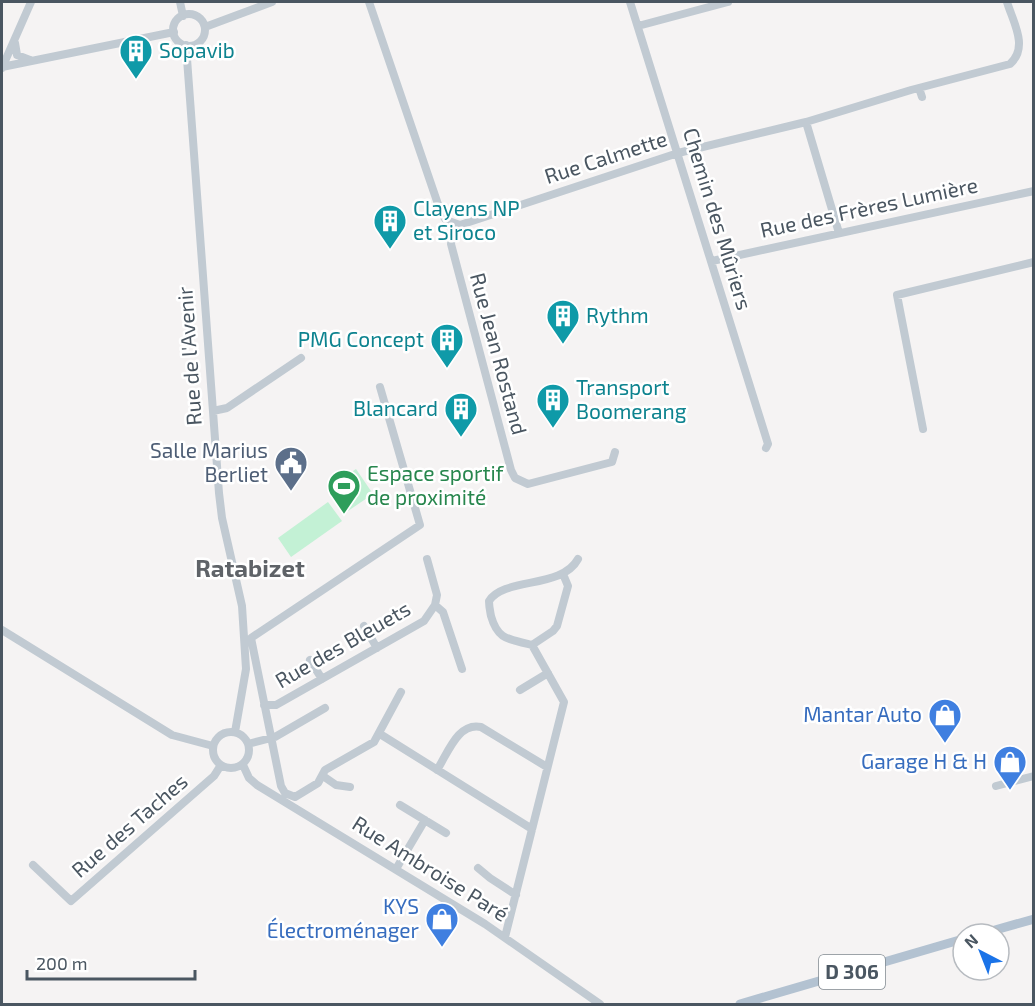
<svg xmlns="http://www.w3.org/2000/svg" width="1035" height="1006" viewBox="0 0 1035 1006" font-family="'Exo 2',sans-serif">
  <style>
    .green { fill: #c3f1d5 }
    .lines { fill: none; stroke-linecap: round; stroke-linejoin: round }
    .minor { stroke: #c1cad2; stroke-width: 8 }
    .major { stroke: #b3c2d1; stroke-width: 9 }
    .labels { text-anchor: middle; stroke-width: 5; stroke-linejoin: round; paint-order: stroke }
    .shield { fill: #fff; stroke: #808990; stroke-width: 1.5 }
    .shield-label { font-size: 20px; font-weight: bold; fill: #4a5661 }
    .culture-label { font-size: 21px; fill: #0d838f; stroke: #fff; text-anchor: start }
    .street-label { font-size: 21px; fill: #4a5661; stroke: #fff }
    .service-label { font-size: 21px; fill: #4e5e75; stroke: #fff; text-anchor: end }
    .leisure-label { font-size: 21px; fill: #27864d; stroke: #fff; text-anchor: start }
    .shop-label { font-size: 21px; fill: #366cbe; stroke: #fff; text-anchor: end }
    .quarter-label { font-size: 24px; font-weight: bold; fill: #5f6368; stroke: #fff }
  </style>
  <rect width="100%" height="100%" fill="#f5f3f3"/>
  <path class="green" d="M356 469 373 494 348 511 331 486Z
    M328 502 342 521 291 557 278 538Z"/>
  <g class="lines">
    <path class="minor" d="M180 2 183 16
      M369 2 441 213 446 220 460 225 678 153 806 122 911 90 1010 64C1029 47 1013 22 1007 2
      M630 2 768 444 766 448
      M173 30a16 16 0 1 1 32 0a16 16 0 1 1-32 0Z
      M638 26 728 2
      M205 27 272 2
      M15 43 17 55 30 60
      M186 45 219 493 222 518 242 606 246 669 235 732
      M2 67 174 32
      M2 68 31 2
      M919 88 922 97
      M806 122 839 233
      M454 224 451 244 511 470 515 478 528 484 612 462 615 452
      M712 261 1034 191
      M380 387 420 525 251 638 281 786 285 793 295 797 318 783 325 770 374 742 401 692
      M213 411 227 408 301 358
      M923 429 897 295 1034 262
      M427 559 437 595 435 605 443 612 462 669
      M364 626 377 648
      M2 630 172 735 213 746
      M532 645C510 639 498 641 491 616 490 611 489 607 489 601 504 577 562 589 578 559
      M310 660 322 679
      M520 690 548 673
      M264 705H276L424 621 435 605
      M213 750a18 18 0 1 1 36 0a18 18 0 1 1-36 0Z
      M380 734 532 829
      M248 744 275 737 325 708
      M243 765 249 778 257 785 485 924 600 1004
      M437 770C448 753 458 722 481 727L547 767
      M323 776 336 785 350 787
      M996 786 1034 776
      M400 805 446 833
      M33 865 71 901 214 776 221 765
      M478 868 490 878 516 895
      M396 869 425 820
      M505 937 564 702 532 645 553 631 557 626 568 586 563 574"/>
    <path class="major" d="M981 934 1034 919
      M740 1004 963 939"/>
  </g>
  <defs>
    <g id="building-pin" transform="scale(1.725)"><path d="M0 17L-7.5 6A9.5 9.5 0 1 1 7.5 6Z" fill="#0f9aa8" stroke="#fff"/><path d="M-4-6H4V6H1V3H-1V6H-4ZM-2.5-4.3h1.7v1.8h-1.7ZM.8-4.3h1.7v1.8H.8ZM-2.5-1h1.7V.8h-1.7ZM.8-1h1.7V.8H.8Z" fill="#fff"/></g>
    <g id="civic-pin" transform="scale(1.725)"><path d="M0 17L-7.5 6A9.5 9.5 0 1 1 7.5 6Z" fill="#5c6f8a" stroke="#fff"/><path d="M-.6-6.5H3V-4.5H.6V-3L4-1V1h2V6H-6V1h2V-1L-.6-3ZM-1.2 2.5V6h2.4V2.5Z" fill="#fff"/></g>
    <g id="stadium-pin" transform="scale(1.725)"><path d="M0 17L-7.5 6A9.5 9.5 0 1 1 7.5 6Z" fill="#2e9e5b" stroke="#fff"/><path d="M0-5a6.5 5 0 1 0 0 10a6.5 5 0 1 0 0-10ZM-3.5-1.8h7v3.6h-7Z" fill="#fff"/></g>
    <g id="shop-pin" transform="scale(1.725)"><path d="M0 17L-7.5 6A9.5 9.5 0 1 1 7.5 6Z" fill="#3f7fe0" stroke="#fff"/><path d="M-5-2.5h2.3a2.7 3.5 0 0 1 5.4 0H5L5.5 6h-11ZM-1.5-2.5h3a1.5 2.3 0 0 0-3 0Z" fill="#fff"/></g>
  </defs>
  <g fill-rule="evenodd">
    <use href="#building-pin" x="136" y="51"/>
    <use href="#building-pin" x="390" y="221"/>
    <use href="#building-pin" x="563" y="316"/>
    <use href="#building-pin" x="447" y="340"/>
    <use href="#building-pin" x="553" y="400"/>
    <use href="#building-pin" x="461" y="409"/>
    <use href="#civic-pin" x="291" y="463"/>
    <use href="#stadium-pin" x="344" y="486"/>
    <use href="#shop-pin" x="945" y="715"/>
    <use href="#shop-pin" x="1010" y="762"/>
    <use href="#shop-pin" x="442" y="919"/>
  </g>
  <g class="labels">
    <rect class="shield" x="819" y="955" width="66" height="34" rx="4.5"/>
    <g class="shield-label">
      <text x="852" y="979">D 306</text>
    </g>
    <g class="culture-label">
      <text x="159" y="58">Sopavib</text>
      <text x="413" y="216">Clayens NP<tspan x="413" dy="24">et Siroco</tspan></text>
      <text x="586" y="323">Rythm</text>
      <text x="424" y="347" text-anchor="end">PMG Concept</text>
      <text x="576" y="395">Transport<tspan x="576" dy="24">Boomerang</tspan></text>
      <text x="438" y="416" text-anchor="end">Blancard</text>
    </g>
    <g class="street-label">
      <text transform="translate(606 158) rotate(-18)" y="7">Rue Calmette</text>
      <text transform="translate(869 208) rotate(-12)" y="7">Rue des Frères Lumière</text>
      <text transform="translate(717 219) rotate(73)" y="7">Chemin des Mûriers</text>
      <text transform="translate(498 354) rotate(75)" y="7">Rue Jean Rostand</text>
      <text transform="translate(190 356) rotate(-94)" y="7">Rue de l'Avenir</text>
      <text transform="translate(343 645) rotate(-30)" y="7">Rue des Bleuets</text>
      <text transform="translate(130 826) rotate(-41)" y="7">Rue des Taches</text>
      <text transform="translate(430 869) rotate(32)" y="7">Rue Ambroise Paré</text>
    </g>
    <g class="service-label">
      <text x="268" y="458">Salle Marius<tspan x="268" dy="24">Berliet</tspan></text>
    </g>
    <g class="leisure-label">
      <text x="367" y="481">Espace sportif<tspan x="367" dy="24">de proximité</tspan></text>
    </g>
    <g class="shop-label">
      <text x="922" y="722">Mantar Auto</text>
      <text x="987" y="769">Garage H &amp; H</text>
      <text x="419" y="914">KYS<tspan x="419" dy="24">Électroménager</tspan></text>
    </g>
    <g class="quarter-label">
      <text x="250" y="577">Ratabizet</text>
    </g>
  </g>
  <rect width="1035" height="1006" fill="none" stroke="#4a5661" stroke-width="6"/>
  <g transform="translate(981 952) rotate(318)"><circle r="28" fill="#ffffff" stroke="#b7bbc0" stroke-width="1.5"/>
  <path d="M0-4.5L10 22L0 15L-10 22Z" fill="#1a73e8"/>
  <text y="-9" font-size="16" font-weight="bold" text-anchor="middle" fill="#4a5661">N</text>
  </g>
  <path d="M27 970v9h168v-9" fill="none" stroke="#4a5661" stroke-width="3"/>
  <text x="36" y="970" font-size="18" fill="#4a5661" stroke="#ffffff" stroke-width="4.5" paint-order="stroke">200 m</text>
</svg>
